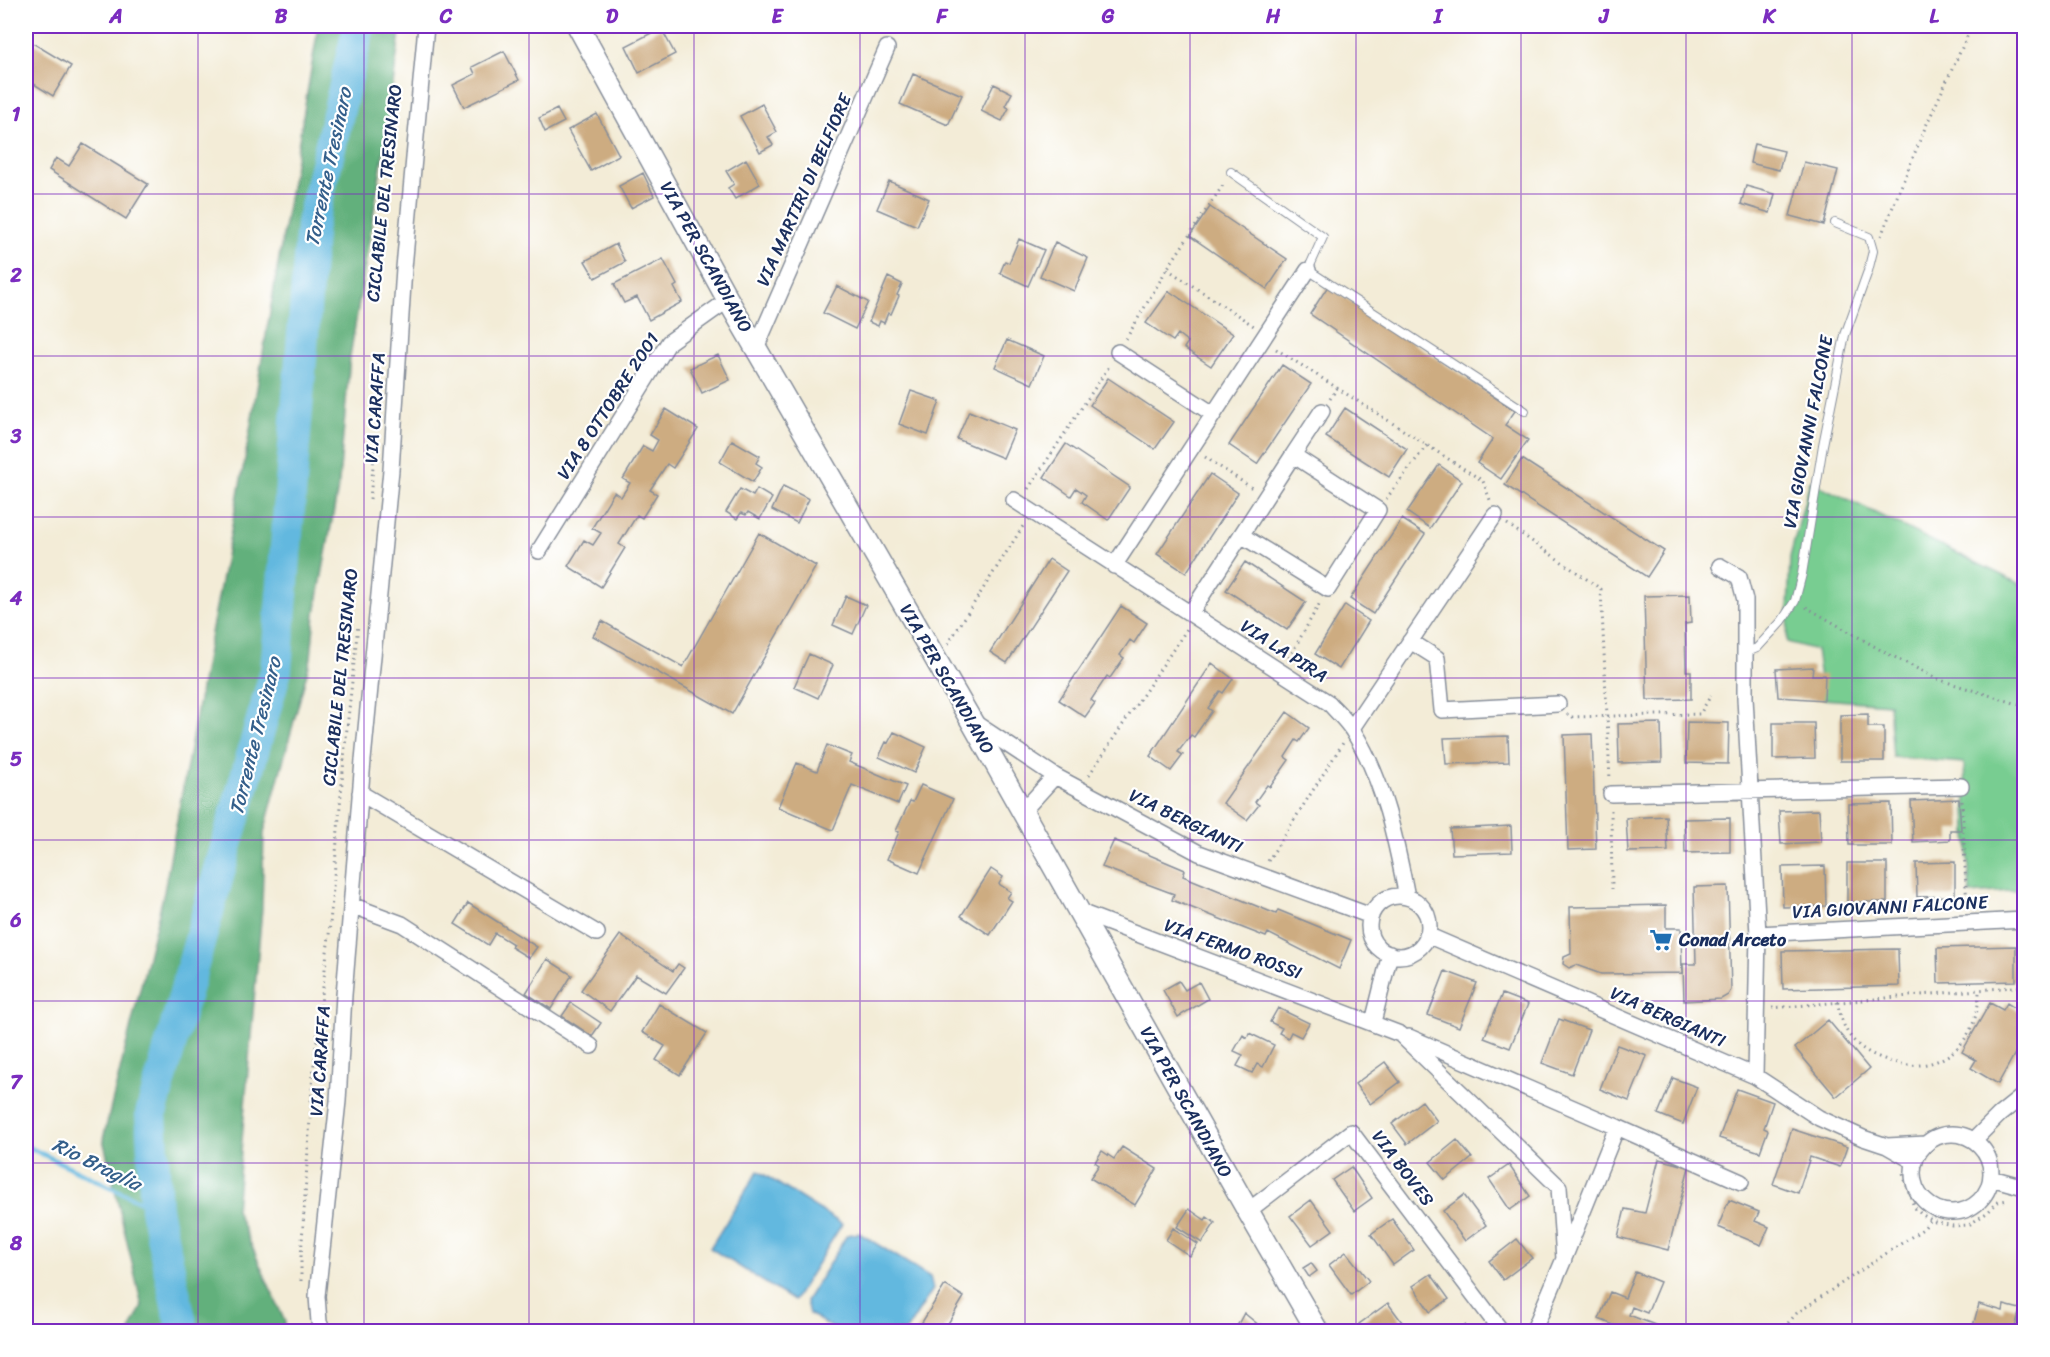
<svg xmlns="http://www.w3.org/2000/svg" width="2050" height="1357" viewBox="0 0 2050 1357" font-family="Sriracha,sans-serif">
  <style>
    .green { fill: #78cd91; stroke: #4a7e78; stroke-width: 1.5 }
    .forest { fill: #62b07b; stroke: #3e706c; stroke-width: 1.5 }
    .water { fill: #62b8df; stroke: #3e749e; stroke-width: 1.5 }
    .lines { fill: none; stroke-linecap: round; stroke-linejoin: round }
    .stream { stroke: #62b8df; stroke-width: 5 }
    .river { stroke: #62b8df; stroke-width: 32 }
    .building { fill: #cdac81 }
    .lane-casing { stroke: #878e9a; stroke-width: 10 }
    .street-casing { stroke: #878e9a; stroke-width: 18 }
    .secondary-casing { stroke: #878e9a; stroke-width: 24 }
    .path { stroke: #878e9a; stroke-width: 3; stroke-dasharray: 1.5 4.5; stroke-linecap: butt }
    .lane { stroke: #fff; stroke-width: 8 }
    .street { stroke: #fff; stroke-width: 15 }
    .secondary { stroke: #fff; stroke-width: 21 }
    .grid { fill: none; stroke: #7b2cbf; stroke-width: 1.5; stroke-opacity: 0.55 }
    .labels { text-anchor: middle; stroke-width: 4.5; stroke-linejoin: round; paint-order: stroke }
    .street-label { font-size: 18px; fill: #1b2f5e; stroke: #fff }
    .poi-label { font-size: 18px; font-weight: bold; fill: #1b2f5e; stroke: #fff; text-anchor: start }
    .water-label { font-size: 20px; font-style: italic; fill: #345f8b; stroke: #fff }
    .neatline { fill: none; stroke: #7b2cbf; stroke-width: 2 }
    .grid-label { font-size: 20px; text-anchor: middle; font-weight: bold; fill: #7b2cbf }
  </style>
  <rect width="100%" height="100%" fill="#fff"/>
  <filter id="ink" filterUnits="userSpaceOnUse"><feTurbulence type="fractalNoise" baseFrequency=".0167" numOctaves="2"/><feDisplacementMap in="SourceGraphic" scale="12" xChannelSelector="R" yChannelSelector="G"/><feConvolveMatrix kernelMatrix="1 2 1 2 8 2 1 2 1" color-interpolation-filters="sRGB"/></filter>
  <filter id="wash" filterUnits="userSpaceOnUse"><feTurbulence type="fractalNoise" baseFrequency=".008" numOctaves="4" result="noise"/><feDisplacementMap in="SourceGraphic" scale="24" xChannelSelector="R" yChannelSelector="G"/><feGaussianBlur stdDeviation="1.35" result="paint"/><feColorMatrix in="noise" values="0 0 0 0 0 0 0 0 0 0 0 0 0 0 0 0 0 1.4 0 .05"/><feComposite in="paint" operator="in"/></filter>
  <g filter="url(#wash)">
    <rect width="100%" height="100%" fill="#f3ecd7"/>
    <path class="green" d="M1810 481 2024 586V890L1970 894 1964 763 1893 757 1889 704 1823 699 1816 650 1787 642 1790 557Z"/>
    <path class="forest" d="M315 26H401L385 143 350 357 339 482 315 614 311 658 264 832 262 908 236 1210 285 1322 282 1331H130L142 1306 103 1139 164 892 212 628 245 459 317 34Z"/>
    <path class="water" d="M758 1171 842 1224 794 1301 710 1248Z
      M859 1233 930 1277 933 1289 906 1331H838L809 1314 806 1301 847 1235Z"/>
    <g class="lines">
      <path class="stream" d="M26 1146 156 1209"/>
      <path class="river" d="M183 1332 156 1209 151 1114 276 670 312 223 359 26"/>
    </g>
    <g id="blocks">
      <path class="building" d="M661 28 675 54 639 73 626 46Z
        M26 39 71 66 53 96 26 79Z
        M504 51 519 80 464 107 453 85 475 74 472 67Z
        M913 74 962 95 948 125 900 104Z
        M994 84 1012 93 1005 106 1009 108 1002 121 981 111Z
        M762 104 777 132 768 137 773 145 760 152 740 116Z
        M557 109 564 122 545 132 539 118Z
        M597 114 619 155 591 171 568 130Z
        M83 144 148 184 126 219 49 170 56 158 69 166Z
        M1754 144 1784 151 1779 170 1750 163Z
        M746 159 760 184 735 199 728 188 734 184 726 171Z
        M1804 162 1838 170 1824 225 1790 216Z
        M643 173 654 196 631 208 619 186Z
        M889 181 929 199 917 226 877 209Z
        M1746 186 1775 194 1770 213 1741 204Z
        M1210 207 1287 259 1267 289 1190 236Z
        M1019 239 1044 250 1028 286 1000 273 1005 261 1009 263Z
        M1055 242 1088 258 1074 291 1040 276Z
        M616 244 625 262 595 278 585 261Z
        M663 259 677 285 674 287 682 302 649 320 637 297 624 303 614 284Z
        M888 277 902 284 897 295 899 296 891 314 888 313 884 323 880 321 878 326 869 322Z
        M837 286 868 302 855 329 823 313Z
        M1328 286 1515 411 1505 425 1528 440 1501 479 1477 463 1493 439 1310 314Z
        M1169 291 1233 334 1211 366 1184 348 1188 342 1178 334 1173 341 1146 323Z
        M1007 340 1044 356 1032 384 995 367Z
        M718 355 730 380 702 393 690 368Z
        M1282 365 1311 384 1257 464 1229 445Z
        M1108 378 1174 422 1155 449 1090 405Z
        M911 391 940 401 928 435 899 424Z
        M1345 408 1407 449 1389 477 1326 437Z
        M666 409 698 429 673 468 667 464 650 490 657 494 642 518 637 515 619 544 625 548 601 587 568 566 584 540 593 545 601 533 592 528 614 492 621 497 630 483 623 479 643 446 652 451 658 440 650 435Z
        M969 411 1015 430 1003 458 957 439Z
        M732 440 760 456 756 463 762 467 753 482 720 462Z
        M1066 444 1130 487 1108 520 1082 502 1086 495 1076 488 1071 496 1044 477Z
        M1522 459 1664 551 1647 577 1505 485Z
        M1439 465 1462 481 1430 528 1407 512Z
        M1210 474 1238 493 1186 573 1157 554Z
        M783 486 809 499 797 523 772 510Z
        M740 489 753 496 757 489 772 498 760 519 748 512 746 515 741 513 737 519 726 512Z
        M1402 519 1425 534 1373 614 1350 599Z
        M759 533 816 566 732 714 593 636 602 621 683 667Z
        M1049 559 1067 571 1007 663 990 652Z
        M1245 562 1306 602 1287 630 1226 590Z
        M1690 595 1691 623 1685 624 1686 671H1691V699L1647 700 1644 596Z
        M846 596 866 605 853 634 833 625Z
        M1345 605 1369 621 1339 669 1315 654Z
        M1121 606 1147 623 1134 643 1130 640 1120 655 1124 658 1110 678 1107 676 1091 700 1095 703 1085 717 1059 700Z
        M809 654 833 665 818 698 794 687Z
        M1212 663 1233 679 1223 693 1220 691 1208 708 1212 711 1194 737 1191 735 1178 752 1183 755 1171 771 1150 756Z
        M1813 667 1812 675H1825L1824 700 1778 697 1776 669Z
        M1287 712 1309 728 1299 742 1296 740 1285 757 1289 760 1270 787 1267 785 1255 802 1259 805 1247 820 1223 803Z
        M1868 714V727H1884V761H1840V715Z
        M1687 722 1729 723 1728 764 1686 763Z
        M1661 723 1662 762 1619 763 1618 724Z
        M1773 723H1814L1815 758 1773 759Z
        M894 732 926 747 914 773 879 757 886 742 888 743Z
        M1592 734 1596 849 1568 850 1564 735Z
        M1508 736 1509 762 1446 764 1444 738Z
        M827 745 852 755 849 762 906 786 898 804 852 785 833 830 778 807 797 763 817 771Z
        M921 785 953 799 919 873 887 859 899 832 896 831 910 801 913 802Z
        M1959 799 1961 830H1950V840L1913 842 1911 801Z
        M1891 803 1892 845H1849L1848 804Z
        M1819 810 1821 842 1781 844 1779 811Z
        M1666 816 1668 851 1628 852 1626 818Z
        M1730 818V852L1685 853 1684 819Z
        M1511 826 1512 852 1452 854 1450 829Z
        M1114 840 1185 870 1183 876 1276 914 1278 910 1351 940 1339 969 1268 933 1266 937 1172 900 1174 894 1102 867Z
        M1955 862V896L1917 897 1916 863Z
        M1847 863H1887V902H1847Z
        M1825 866 1826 906 1783 907 1782 867Z
        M991 869 1003 877 999 884 1011 892 1007 898 1012 901 990 935 961 916Z
        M1728 886 1731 990 1728 995 1721 999 1684 1001 1683 964H1696L1694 887Z
        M468 903 537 947 529 958 511 947 513 944 495 933 488 945 455 924Z
        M1666 905V928H1681L1682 973 1601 974 1576 965 1569 968 1563 964 1564 957 1571 954 1570 907Z
        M620 935 673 971 678 964 684 968 666 993 636 975 610 1011 581 990Z
        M2016 946V981L1938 983 1937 948Z
        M1898 949 1899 986 1783 989 1782 951Z
        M547 959 572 975 551 1009 526 993Z
        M1445 971 1477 983 1459 1027 1428 1015Z
        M1179 981 1185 990 1199 982 1208 999 1178 1017 1163 990Z
        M1502 994 1528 1004 1510 1048 1484 1038Z
        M571 1003 601 1023 592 1036 562 1016Z
        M1990 1003 2003 1010 2007 1003 2024 1014V1037L1998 1084 1971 1068 1976 1060 1962 1052Z
        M659 1004 707 1033 680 1075 656 1060 665 1046 642 1032Z
        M1278 1008 1309 1023 1301 1037 1291 1032 1288 1038 1279 1033 1282 1028 1270 1022Z
        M1559 1019 1589 1030 1572 1074 1542 1063Z
        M1828 1020 1869 1069 1836 1097 1795 1048Z
        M1249 1033 1274 1045 1263 1067 1257 1064 1252 1073 1237 1066 1243 1055 1234 1051 1243 1035 1247 1038Z
        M1617 1045 1647 1056 1629 1101 1600 1089Z
        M1385 1062 1400 1082 1370 1104 1355 1084Z
        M1673 1078 1697 1087 1683 1124 1658 1114Z
        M1737 1089 1773 1102 1764 1128 1768 1130 1760 1152 1719 1138Z
        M1422 1101 1437 1121 1407 1144 1392 1124Z
        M1792 1129 1847 1147 1840 1167 1810 1157 1798 1193 1773 1184Z
        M1457 1140 1472 1158 1445 1180 1430 1162Z
        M1122 1147 1157 1169 1135 1205 1090 1178 1099 1165 1095 1162 1102 1151 1114 1159Z
        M1659 1159 1689 1167 1668 1250 1618 1237 1625 1209 1645 1213Z
        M1509 1165 1530 1196 1510 1210 1489 1179Z
        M1351 1167 1372 1198 1354 1211 1332 1180Z
        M1464 1195 1486 1225 1465 1241 1443 1211Z
        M1311 1200 1333 1230 1312 1245 1290 1216Z
        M1729 1200 1759 1212 1755 1221 1769 1227 1761 1245 1718 1227Z
        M1189 1209 1205 1220 1207 1217 1215 1223 1202 1243 1177 1227Z
        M1392 1219 1414 1250 1393 1265 1371 1234Z
        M1173 1228 1198 1244 1190 1256 1166 1240Z
        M1517 1239 1532 1258 1503 1280 1489 1261Z
        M1346 1252 1369 1281 1351 1295 1329 1265Z
        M1311 1263 1317 1271 1309 1277 1303 1268Z
        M1635 1272 1660 1282 1647 1313 1632 1307 1629 1315 1655 1325 1652 1332H1619L1621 1328 1599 1319 1610 1292 1625 1298Z
        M1431 1274 1449 1299 1430 1312 1413 1286Z
        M945 1285 964 1297 943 1332H916Z
        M1388 1303 1402 1322 1390 1332H1365L1359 1324Z
        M1979 1304 2003 1311 2004 1305 2020 1309 2014 1332 1972 1330Z
        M1244 1313 1260 1326 1261 1324 1272 1332H1234Z
        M1465 1325 1470 1332H1455Z"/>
    </g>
  </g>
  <g filter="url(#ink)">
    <use href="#blocks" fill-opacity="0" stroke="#878e9a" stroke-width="1.5"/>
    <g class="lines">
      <g class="lane-casing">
        <path id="lane" d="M1231 172 1323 237 1308 270 1525 411
          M1745 653 1757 648 1782 621 1795 601 1802 574 1823 445 1845 335 1868 271 1873 251 1869 237 1835 223"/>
      </g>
      <g class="street-casing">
        <path id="street" d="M756 348 887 48
          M1118 352 1213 414
          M1293 455 1322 411
          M1014 500 1329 703C1337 712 1347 721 1353 731 1384 780 1396 841 1407 897
          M539 551 669 342 728 300
          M1114 566 1308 270
          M1720 566 1739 577 1745 600V698L1758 934 1755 1076
          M1190 614 1293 455 1378 510 1328 589 1241 535
          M1410 641 1437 658 1442 710 1558 704
          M975 723 1055 776 1199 853 1371 916
          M1352 728 1495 515
          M360 793 597 933
          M1611 794 1961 786
          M1023 811 1055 776
          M1369 926a30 30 0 1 1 60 0a30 30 0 1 1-60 0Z
          M351 905 402 924 591 1046
          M1080 912 1400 1034 1559 1187 1564 1259 1533 1332
          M1758 934 2024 920
          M1427 935 1755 1076 1819 1118 1863 1138 1887 1146
          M1373 1022 1390 954
          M1409 1037 1617 1127 1565 1256
          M1617 1127 1741 1182
          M1913 1173a39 39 0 1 1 78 0a39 39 0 1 1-78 0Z
          M1974 1140 1999 1115 2024 1095
          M1915 1162 1887 1146 1926 1144
          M1991 1178 2024 1187
          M1248 1211 1351 1132 1502 1332
          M323 1332 319 1322 317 1296 338 1101 344 995 363 760 391 470 404 268 426 26"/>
      </g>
      <g class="secondary-casing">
        <path id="secondary" d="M578 26 728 300 972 722 1248 1211 1318 1332"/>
      </g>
      <path class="path" d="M1881 236 1925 128 1972 26
        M1167 269 1254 326
        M1126 339 1167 269 1225 182
        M1276 349 1483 481 1490 500
        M1330 399 1337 388
        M1205 457 1252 488
        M1028 489 1110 365
        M370 499 375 445
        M1386 499 1427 445
        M1507 524 1601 589 1610 780
        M1806 607 1879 649 1937 679 2024 706
        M948 644 1025 523
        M1289 658 1321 601
        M1567 714 1570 717 1700 714 1711 695
        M1089 775 1187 629
        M1962 801 1967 909
        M1611 810 1612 889
        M1268 861 1343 743
        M1837 1002C1840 1013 1843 1027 1850 1036 1859 1048 1870 1054 1884 1059 1937 1080 1979 1045 1979 990
        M1772 1008 2024 986
        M1903 1174 1914 1207 1921 1214 1935 1222 1953 1226 1969 1225 1988 1212 1998 1202 2007 1200
        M301 1281V1257L313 1072 329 935 345 747 358 625
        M302 1324V1332
        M1780 1332 1797 1313 1923 1229 1940 1210"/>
      <use href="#lane" class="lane"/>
      <use href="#street" class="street"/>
      <use href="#secondary" class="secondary"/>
    </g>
  </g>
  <path class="grid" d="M198 26V1332M364 26V1332M529 26V1332M694 26V1332M860 26V1332M1025 26V1332M1190 26V1332M1356 26V1332M1521 26V1332M1686 26V1332M1852 26V1332M26 194H2024M26 356H2024M26 517H2024M26 678H2024M26 840H2024M26 1001H2024M26 1163H2024"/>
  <defs>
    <g id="supermarket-bare" transform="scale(1.8)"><path d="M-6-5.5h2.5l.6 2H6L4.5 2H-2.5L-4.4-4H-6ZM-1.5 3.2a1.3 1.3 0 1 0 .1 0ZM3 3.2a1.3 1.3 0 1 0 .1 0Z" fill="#1f6fb2" stroke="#fff" stroke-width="2.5" paint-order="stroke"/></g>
  </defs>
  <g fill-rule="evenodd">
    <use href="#supermarket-bare" x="1661" y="940"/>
  </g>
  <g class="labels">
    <g class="street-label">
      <text transform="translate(804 190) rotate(-66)" y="6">VIA MARTIRI DI BELFIORE</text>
      <text transform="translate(384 193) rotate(-84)" y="6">CICLABILE DEL TRESINARO</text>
      <text transform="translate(706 257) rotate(61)" y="6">VIA PER SCANDIANO</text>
      <text transform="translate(608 406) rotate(-57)" y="6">VIA 8 OTTOBRE 2001</text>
      <text transform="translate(375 408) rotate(-86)" y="6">VIA CARAFFA</text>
      <text transform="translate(1808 432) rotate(-79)" y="6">VIA GIOVANNI FALCONE</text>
      <text transform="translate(1284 651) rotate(33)" y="6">VIA LA PIRA</text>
      <text transform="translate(340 677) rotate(-84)" y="6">CICLABILE DEL TRESINARO</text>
      <text transform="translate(947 679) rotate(60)" y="6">VIA PER SCANDIANO</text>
      <text transform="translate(1186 821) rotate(26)" y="6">VIA BERGIANTI</text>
      <text transform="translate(1890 907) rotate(-3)" y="6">VIA GIOVANNI FALCONE</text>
      <text transform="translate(1233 949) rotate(20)" y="6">VIA FERMO ROSSI</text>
      <text transform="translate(1668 1017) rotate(24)" y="6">VIA BERGIANTI</text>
      <text transform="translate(320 1061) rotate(-86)" y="6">VIA CARAFFA</text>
      <text transform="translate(1186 1102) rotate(61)" y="6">VIA PER SCANDIANO</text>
      <text transform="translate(1403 1168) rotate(53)" y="6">VIA BOVES</text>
    </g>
    <g class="poi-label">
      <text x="1679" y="946">Conad Arceto</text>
    </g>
    <g class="water-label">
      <text transform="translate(328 167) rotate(-78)" y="7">Torrente Tresinaro</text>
      <text transform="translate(255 736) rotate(-76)" y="7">Torrente Tresinaro</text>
      <text transform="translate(97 1164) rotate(26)" y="7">Rio Braglia</text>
    </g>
  </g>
  <rect width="2050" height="1357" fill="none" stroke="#fff" stroke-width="66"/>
  <rect x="33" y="33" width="1984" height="1291" class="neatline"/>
  <g class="grid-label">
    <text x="116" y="23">A</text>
    <text x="281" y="23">B</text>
    <text x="446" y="23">C</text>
    <text x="612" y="23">D</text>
    <text x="777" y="23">E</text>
    <text x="942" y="23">F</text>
    <text x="1108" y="23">G</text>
    <text x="1273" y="23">H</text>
    <text x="1438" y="23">I</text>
    <text x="1604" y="23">J</text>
    <text x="1769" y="23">K</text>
    <text x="1934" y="23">L</text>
    <text x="16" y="121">1</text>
    <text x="16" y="282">2</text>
    <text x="16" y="443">3</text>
    <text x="16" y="605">4</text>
    <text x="16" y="766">5</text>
    <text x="16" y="927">6</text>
    <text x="16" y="1089">7</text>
    <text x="16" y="1250">8</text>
  </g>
</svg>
